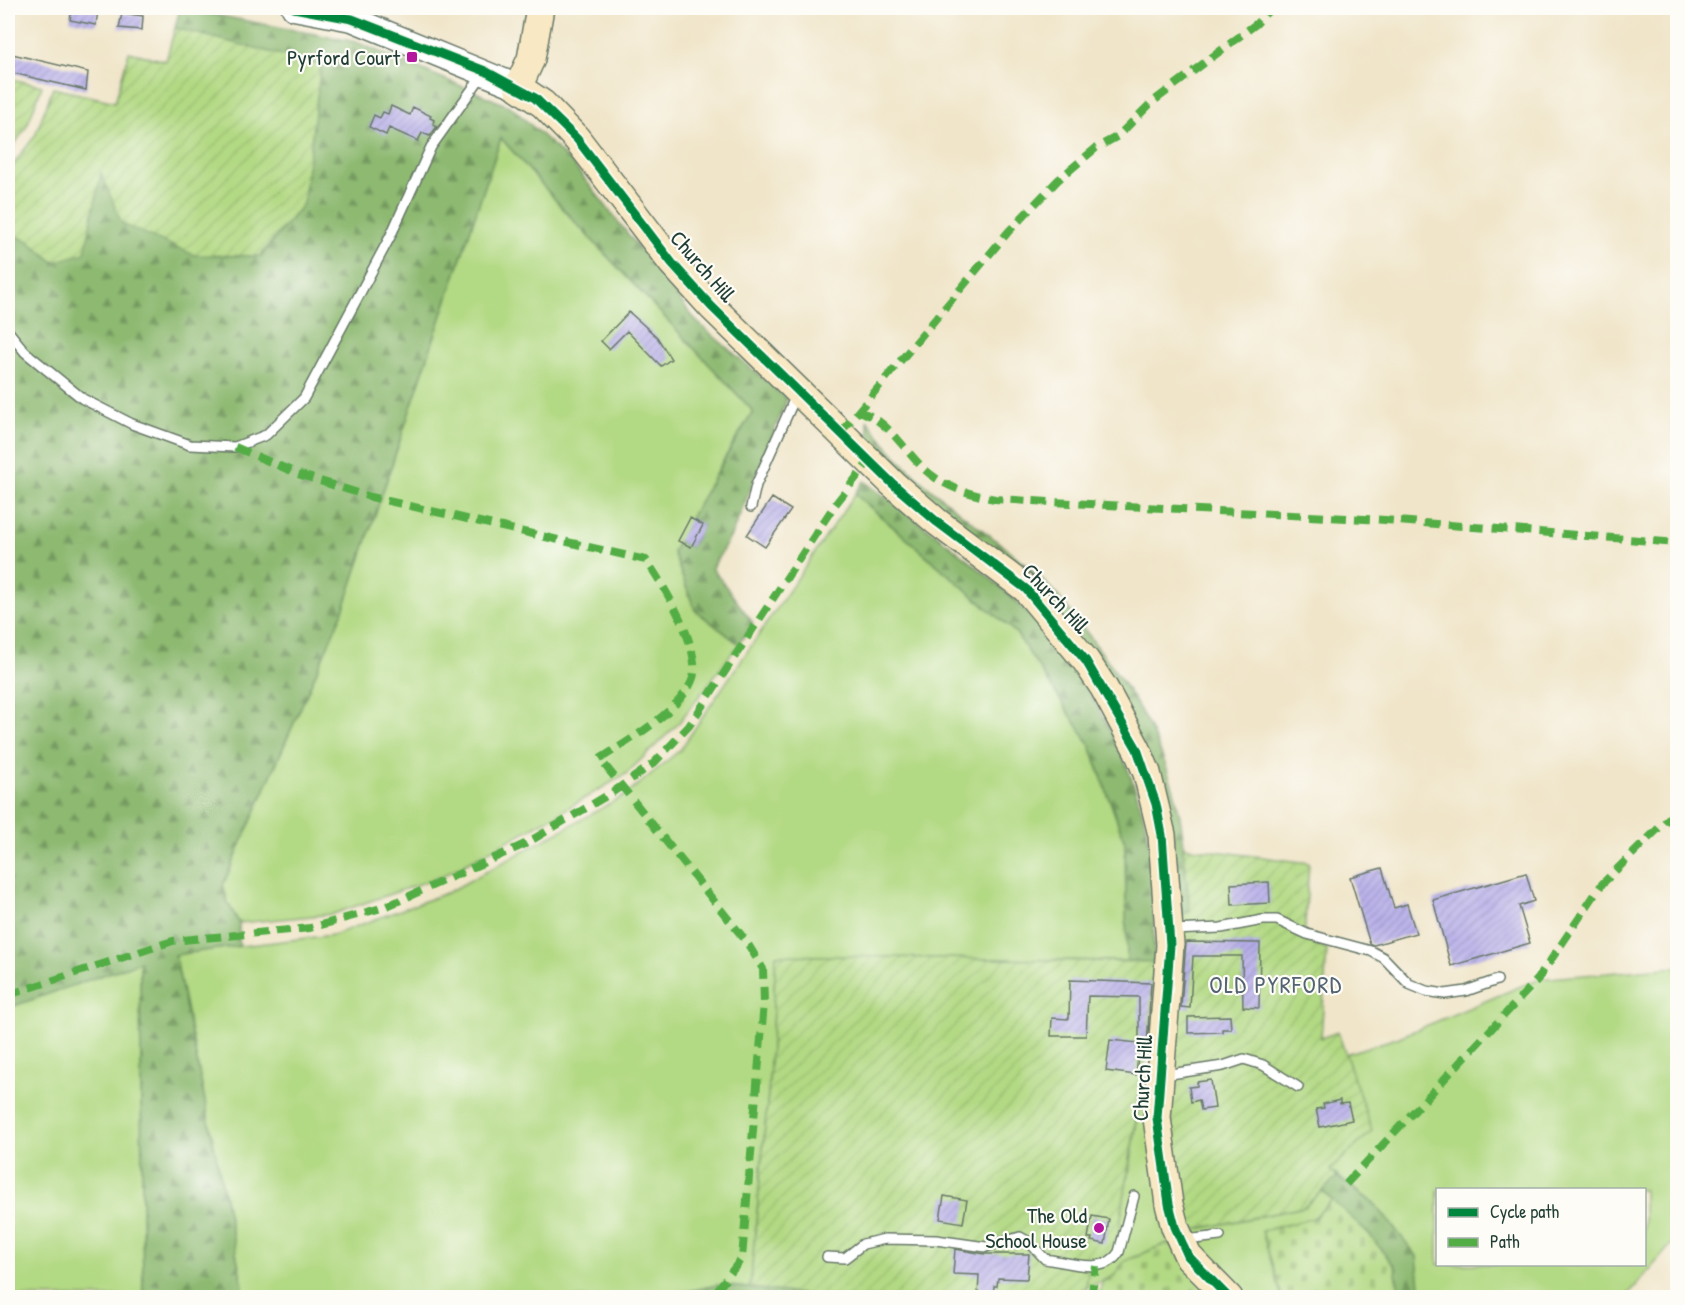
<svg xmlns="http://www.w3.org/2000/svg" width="1685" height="1305" viewBox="0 0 1685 1305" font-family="'Patrick Hand',sans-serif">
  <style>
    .grass { fill: #b2d983; stroke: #688b5c; stroke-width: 1.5; fill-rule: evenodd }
    .forest { fill: url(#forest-firs); stroke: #567b52; stroke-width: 1.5 }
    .cemetery { fill: url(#cemetery-stones); stroke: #688b5c; stroke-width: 1.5 }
    .garden { fill: url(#garden-furrows); stroke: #688b5c; stroke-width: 1.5 }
    .building { fill: url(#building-hatch) }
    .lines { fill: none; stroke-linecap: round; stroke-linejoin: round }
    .service-casing { stroke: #687868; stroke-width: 12 }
    .tertiary-casing { stroke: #687868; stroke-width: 27 }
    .secondary-casing { stroke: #687868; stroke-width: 30 }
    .service { stroke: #fff; stroke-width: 9 }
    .tertiary { stroke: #fff; stroke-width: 24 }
    .secondary { stroke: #f8e8c3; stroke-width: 27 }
    .quiet { stroke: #52ad45; stroke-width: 8; stroke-dasharray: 15 8; stroke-linecap: butt }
    .cycleway-casing { stroke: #fdfcf7; stroke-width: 13 }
    .cycleway { stroke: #00873e; stroke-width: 9 }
    .poi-dot { fill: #b5179e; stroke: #fdfcf7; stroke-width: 2 }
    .labels { text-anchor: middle; stroke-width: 4.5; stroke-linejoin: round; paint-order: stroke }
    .poi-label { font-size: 22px; fill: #1f3d34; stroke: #fdfcf7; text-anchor: end }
    .street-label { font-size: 22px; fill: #1f3d34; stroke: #fdfcf7 }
    .neighbourhood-label { font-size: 24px; letter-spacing: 1.5px; fill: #536373; stroke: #fdfcf7 }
  </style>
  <defs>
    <pattern id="forest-firs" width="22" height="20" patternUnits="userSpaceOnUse" patternTransform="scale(1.5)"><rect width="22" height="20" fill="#8db971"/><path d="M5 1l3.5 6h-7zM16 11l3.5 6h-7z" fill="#73985e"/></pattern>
    <pattern id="cemetery-stones" width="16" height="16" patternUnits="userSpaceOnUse" patternTransform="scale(1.5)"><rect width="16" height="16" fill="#b2d983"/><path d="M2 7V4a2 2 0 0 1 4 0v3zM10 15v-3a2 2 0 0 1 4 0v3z" fill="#99bb72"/></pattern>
    <pattern id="garden-furrows" width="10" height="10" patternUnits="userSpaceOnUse" patternTransform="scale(1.5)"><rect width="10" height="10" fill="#b2d983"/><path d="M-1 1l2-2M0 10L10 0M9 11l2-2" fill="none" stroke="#99bb72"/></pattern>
    <pattern id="building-hatch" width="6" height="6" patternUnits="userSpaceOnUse" patternTransform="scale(1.5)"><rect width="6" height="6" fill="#b3aae9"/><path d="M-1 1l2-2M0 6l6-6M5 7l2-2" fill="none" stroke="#918cbe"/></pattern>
  </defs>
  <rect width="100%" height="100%" fill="#fdfcf7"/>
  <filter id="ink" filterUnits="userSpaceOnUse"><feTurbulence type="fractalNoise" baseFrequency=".0167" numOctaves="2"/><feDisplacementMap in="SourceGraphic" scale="12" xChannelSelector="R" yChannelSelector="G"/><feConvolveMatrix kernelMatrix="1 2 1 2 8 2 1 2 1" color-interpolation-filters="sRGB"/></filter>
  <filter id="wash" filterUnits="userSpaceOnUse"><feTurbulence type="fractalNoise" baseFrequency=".008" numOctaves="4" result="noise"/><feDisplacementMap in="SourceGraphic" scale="24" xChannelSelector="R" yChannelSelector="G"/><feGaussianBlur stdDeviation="1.35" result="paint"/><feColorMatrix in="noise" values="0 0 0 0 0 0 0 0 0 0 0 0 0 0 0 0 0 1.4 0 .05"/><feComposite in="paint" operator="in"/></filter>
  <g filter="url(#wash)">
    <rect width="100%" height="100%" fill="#f0e5c9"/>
    <path class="grass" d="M501 138 575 222 753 411 721 464 673 552 695 610 739 644 677 725 626 774 556 815 442 876 333 914 239 923 227 901 223 885 343 611Z
      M855 494 1016 633 1089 743 1125 842 1127 961 776 956 769 1083 750 1288 718 1285 654 1298H274L244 1292 175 954 333 935 449 892 626 795 680 750Z
      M140 962 143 1297H8V1008Z
      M1677 967V1238L1626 1297H1421L1422 1293 1376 1205 1330 1170 1371 1131 1345 1054 1397 1038 1538 979ZM1438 1190H1644V1264H1438Z
      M1140 1101 1151 1123 1170 1242 1123 1262 1114 1276 1086 1288 1089 1261 1129 1175Z
      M1322 1191 1332 1200 1314 1218 1262 1231 1282 1297H1241L1197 1252 1194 1230 1304 1207Z"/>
    <path class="forest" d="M180 8 356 42 511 107 572 163 697 322 787 399 731 536 712 568 753 623 739 644 695 610 673 552 678 541 691 547 703 525 690 518 753 411 575 222 501 138 343 611 223 885 227 901 239 923V946L175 955 244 1292 274 1297H143L140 962 8 1008V234L27 240 54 262 101 172 194 255 261 256 303 204 321 65 175 28Z
      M867 420C908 480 969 517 1024 563 1050 584 1070 610 1090 637 1129 689 1156 728 1174 791 1185 829 1186 873 1190 913L1177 914 1110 691 873 457Z
      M864 481C919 523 979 563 1027 613 1077 664 1119 735 1140 804 1156 854 1153 910 1154 962L1127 961 1125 842 1089 743 1016 633 855 494Z
      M1337 1177 1376 1205 1417 1256 1421 1297H1400L1395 1267 1368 1233 1322 1191Z
      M718 1285 834 1297 654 1298Z"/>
    <path class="cemetery" d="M1332 1200 1368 1233 1395 1267 1400 1297H1282L1262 1231 1314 1218Z
      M1170 1242 1216 1298H1099L1102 1282 1114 1276 1123 1262Z"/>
    <path class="garden" d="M175 28 321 65 303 204 260 256 194 255 122 224 101 173 85 253 54 262 27 240 8 234V171L35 136 53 88 115 102 129 52 166 61Z
      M8 78 42 86 27 126 8 154Z
      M1183 847 1309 863 1304 939 1327 949 1321 1038 1338 1032 1372 1131 1330 1170 1337 1177 1304 1207 1194 1230 1178 1204 1170 1150 1171 1083 1179 1079 1170 1052 1177 914 1190 912Z
      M776 955 1154 962 1151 1022 1117 1244C1111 1259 1105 1261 1089 1261L1086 1289 1065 1298H834L750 1288 769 1083Z"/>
    <g id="blocks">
      <path class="building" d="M72 8 98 10 96 25 70 20Z
        M122 13 143 16 142 30 119 28Z
        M8 53 88 72 86 90 8 72Z
        M391 106 410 115 413 107 431 116 430 118 434 120 433 124 437 127 430 136 422 133 418 141 389 128 386 135 369 127 374 115 380 118 383 112 388 114Z
        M629 312 657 337 671 359 661 366 627 331 609 349 601 341Z
        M772 498 791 510 765 547 747 535Z
        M690 518 703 525 691 547 678 541Z
        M1382 868 1394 908 1407 904 1416 933 1374 945 1370 944 1350 877Z
        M1526 873 1534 901 1519 906 1530 943 1451 966 1433 900Z
        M1269 882 1270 903 1232 905 1231 884Z
        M1186 942 1260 943 1259 1008 1243 1007 1242 956H1193L1190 1008 1181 1007Z
        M1070 980 1151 983 1147 1046H1139L1136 1075 1106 1071 1110 1040 1139 1043V997L1088 996 1086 1036H1051L1052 1018 1069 1019Z
        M1230 1016 1231 1029H1222V1032L1188 1033V1017Z
        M1211 1080 1215 1108 1201 1110 1199 1100 1191 1102 1189 1087 1197 1086V1082Z
        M1340 1100V1104L1348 1103 1352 1120 1320 1127 1316 1109 1324 1108 1323 1104Z
        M944 1196 967 1200 963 1223 940 1219Z
        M1092 1216 1109 1219 1105 1244 1091 1241 1092 1238H1088Z
        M955 1249 985 1254H1029L1027 1279 998 1278 997 1286H994L993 1297 978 1296 979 1275 953 1274Z"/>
    </g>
  </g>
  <g filter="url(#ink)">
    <use href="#blocks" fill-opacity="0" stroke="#687868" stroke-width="1.5"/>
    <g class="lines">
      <g class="service-casing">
        <path id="service" d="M8 331 25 352 83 399 132 424 190 445 235 447 266 435 304 398 390 237 431 147 483 74
          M751 507 756 485 797 393
          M1172 930 1221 928 1263 920H1277L1307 934 1371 951 1384 958 1409 984 1426 991 1445 994 1466 991 1497 980
          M1164 1075 1223 1066 1244 1059 1263 1065 1298 1087
          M1185 1240 1220 1236
          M827 1257 845 1258 863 1244 885 1239 936 1240 986 1247 1020 1237 1029 1242 1045 1259C1068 1262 1105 1276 1119 1252L1134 1196"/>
      </g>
      <g class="tertiary-casing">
        <path id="tertiary" d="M294 8 352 19 518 87"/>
      </g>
      <g class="secondary-casing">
        <path id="secondary" d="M540 8 531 59 518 87 543 104 577 139 672 263 711 306 893 484 937 522 1026 589 1086 661 1104 688 1137 749 1147 773 1162 835 1170 945 1157 1118 1169 1204 1175 1227 1188 1256 1229 1298"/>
      </g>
      <use href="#service" class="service"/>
      <use href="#tertiary" class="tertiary"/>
      <use href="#secondary" class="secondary"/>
      <path class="quiet" d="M857 410C889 421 900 445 923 468 943 487 969 494 995 499L1385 520 1678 543
        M841 432 1009 231 1058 180 1096 148 1118 136 1151 103 1256 24 1271 8
        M235 447 301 475 371 497 646 560C663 584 702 649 693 678 682 710 628 741 600 759L746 941 763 969 764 1003 742 1258 711 1298
        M8 995 173 941 310 928 385 907 525 844 613 792 654 763 689 726 834 506 870 460
        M1346 1184 1538 979 1602 884 1678 809
        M1091 1298 1096 1266"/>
      <g class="cycleway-casing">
        <path id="cycleway" d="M294 8 352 19 485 71 535 98 577 139 672 263 711 306 893 484 937 522 1026 589 1086 661 1137 749 1156 804 1162 835 1170 945 1157 1118 1169 1204 1175 1227 1188 1256 1229 1298"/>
      </g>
      <use href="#cycleway" class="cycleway"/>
    </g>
  </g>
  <g class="poi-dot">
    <rect x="406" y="51" width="12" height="12" rx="3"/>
    <circle cx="1099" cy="1228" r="6"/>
  </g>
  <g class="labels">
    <g class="poi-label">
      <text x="400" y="65">Pyrford Court</text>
      <text x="1087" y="1223">The Old<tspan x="1087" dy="25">School House</tspan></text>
    </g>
    <g class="street-label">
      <text transform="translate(703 266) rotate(49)" y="8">Church Hill</text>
      <text transform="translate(1056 598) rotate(47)" y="8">Church Hill</text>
      <text transform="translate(1142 1078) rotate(-87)" y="8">Church Hill</text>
    </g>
    <g class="neighbourhood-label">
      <text x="1276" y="993">OLD PYRFORD</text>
    </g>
  </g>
  <rect width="1685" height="1305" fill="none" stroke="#fdfcf7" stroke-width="30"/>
  <rect x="1436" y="1188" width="210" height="78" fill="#fdfcf7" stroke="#a4b0a9" stroke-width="1.5"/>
  <rect x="1448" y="1208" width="30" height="9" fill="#00873e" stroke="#a4b0a9" stroke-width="1.5"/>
  <text x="1490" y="1218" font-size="18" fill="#1f3d34">Cycle path</text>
  <rect x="1448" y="1238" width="30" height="9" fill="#52ad45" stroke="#a4b0a9" stroke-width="1.5"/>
  <text x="1490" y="1248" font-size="18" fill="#1f3d34">Path</text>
</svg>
